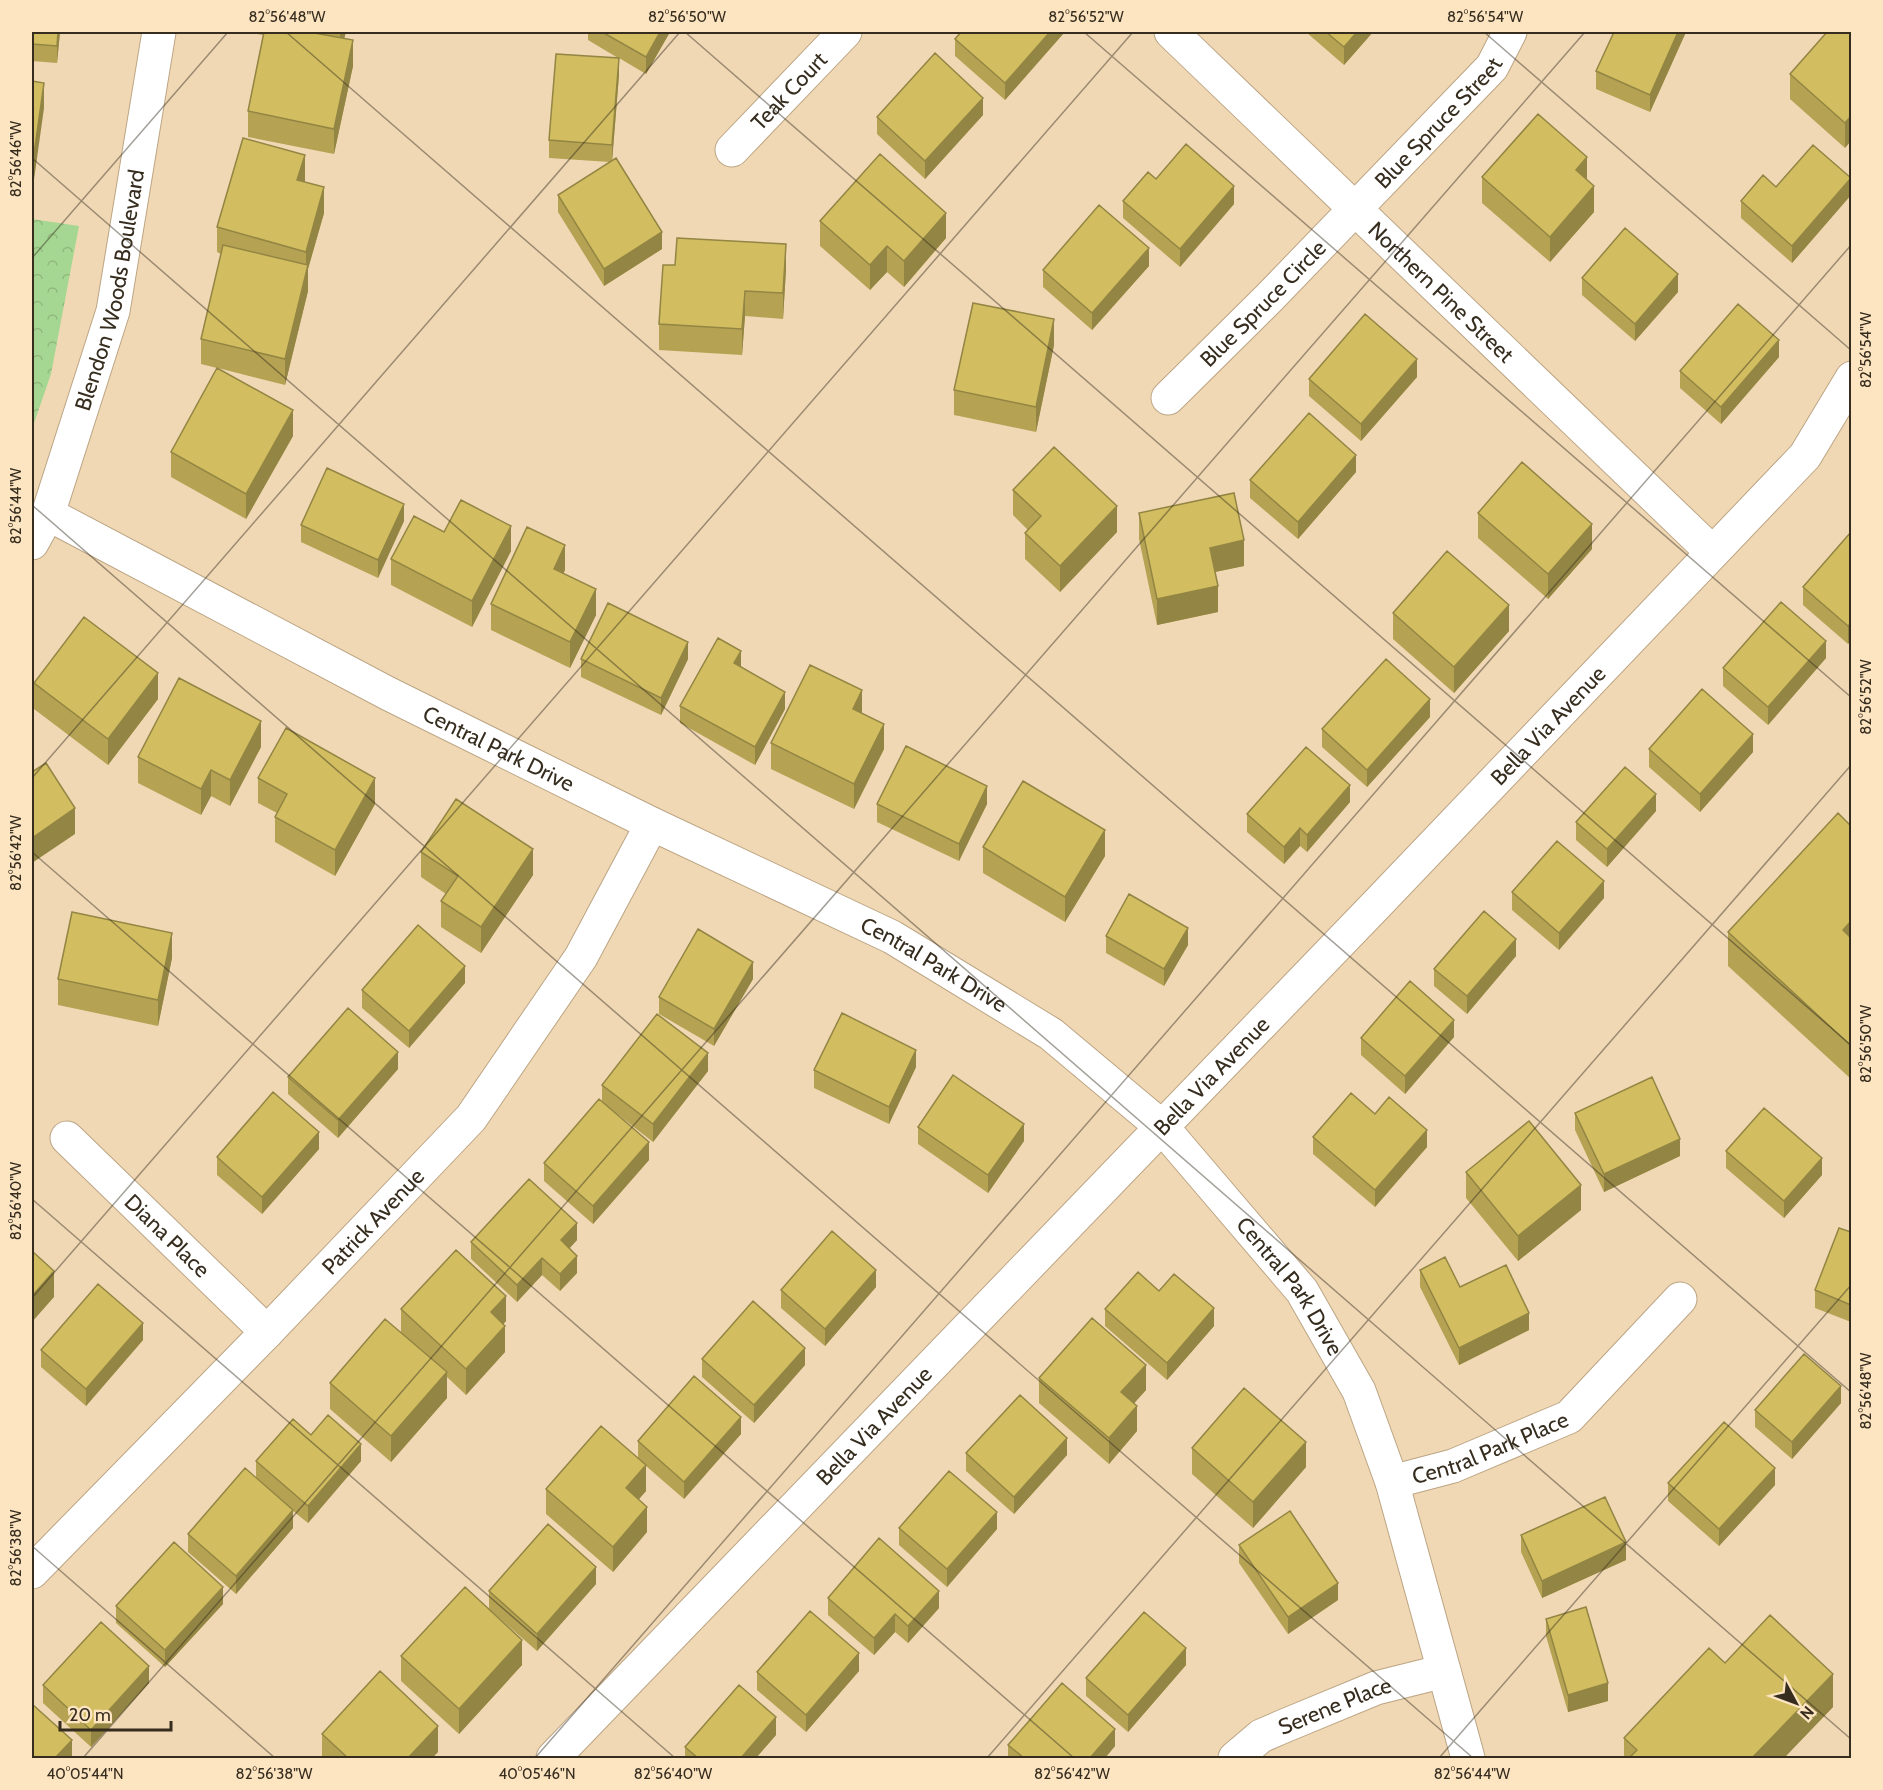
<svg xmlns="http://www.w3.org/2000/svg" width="1883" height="1790" viewBox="0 0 1883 1790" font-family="Cabin,sans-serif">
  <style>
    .park { fill: url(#park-crowns) }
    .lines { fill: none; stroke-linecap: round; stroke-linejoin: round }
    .minor-casing { stroke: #bca584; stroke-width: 35 }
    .minor { stroke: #fff; stroke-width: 33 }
    .wall { fill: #b5a353 }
    .shaded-wall { fill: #938543 }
    .building { fill: #d2be60; stroke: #938543; stroke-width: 1.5 }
    .ticks { fill: none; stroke: #362d1f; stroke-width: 1.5; stroke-opacity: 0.45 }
    .labels { text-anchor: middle; stroke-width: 5; stroke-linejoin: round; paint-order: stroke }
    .street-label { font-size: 22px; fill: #362d1f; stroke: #fee5c2 }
    .neatline { fill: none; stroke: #362d1f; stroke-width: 2 }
    .ticks-label { font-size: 15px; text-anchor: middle; fill: #362d1f }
  </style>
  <defs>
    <pattern id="park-crowns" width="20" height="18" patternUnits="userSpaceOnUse" patternTransform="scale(1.5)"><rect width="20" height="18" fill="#a6d792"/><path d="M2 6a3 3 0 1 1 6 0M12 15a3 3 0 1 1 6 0" fill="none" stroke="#90b97d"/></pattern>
  </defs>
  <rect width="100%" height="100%" fill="#f0d8b5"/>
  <path class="park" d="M32 219 79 226 51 374 32 429Z"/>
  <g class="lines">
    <g class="minor-casing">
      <g id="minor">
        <path id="s1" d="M1171 32 1712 552"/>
        <path id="s2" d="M732 150 845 32"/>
        <path id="s3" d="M1168 398 1269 298 1492 67 1510 32"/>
        <path id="s4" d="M48 514 389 694 652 824 892 937 1051 1034 1162 1127 1302 1291 1359 1391 1392 1482 1468 1758"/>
        <path id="s5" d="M32 543 48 514 113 311 159 32"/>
        <path id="s6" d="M67 1138 267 1332"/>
        <path id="s7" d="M1392 1482 1453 1466 1569 1417 1680 1299"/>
        <path id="s8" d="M32 1572 267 1332 471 1118 581 957 652 824"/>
        <path id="s9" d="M553 1758 1378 903 1805 456 1852 378"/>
        <path id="s10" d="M1235 1758 1261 1736 1284 1726 1376 1688 1444 1671"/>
      </g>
    </g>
    <use href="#minor" class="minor"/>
  </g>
  <path class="wall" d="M32 32H60L57 63 32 61Z
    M257 32H346L344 39 353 66 334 154 248 137V111L263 35 257 34Z
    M588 32H670L646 74 619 58V75L612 161 662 249 604 286 558 212V195L610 162 549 158V140L618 58 588 40Z
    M1063 32V34L1005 100 955 56V39Z
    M1306 32H1373L1344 65Z
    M1686 32 1650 112 1596 89V71Z
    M1851 32 1845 148 1790 99V74Z
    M983 115 925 179 877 134V117Z
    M1482 177 1587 180 1594 212 1550 262 1482 203Z
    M1156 179 1234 204 1180 267 1123 218V201Z
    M304 182 324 213 308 269V291L285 385 218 368 293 436 246 519 171 477V452L217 368 201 364V339L221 254 217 252V227Z
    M1776 187 1851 195 1792 263 1741 218V201Z
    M820 221 946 238 904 287 887 272 870 290 820 246Z
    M1149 266 1092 330 1043 287V270Z
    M786 269 783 319 745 316 742 355 659 350V324Z
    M1582 278 1678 292 1635 341 1582 295Z
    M1054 345 1036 432 954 415V390Z
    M1779 357 1721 424 1680 388V371Z
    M1417 377 1361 441 1309 396V379Z
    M1356 472 1298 539 1250 498V480Z
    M1013 490 1117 532 1060 592 1025 559V533L1028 530 1013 515Z
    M1139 513 1244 566 1215 572 1218 612 1157 625 1139 539Z
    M1478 513 1592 549 1548 599 1478 538Z
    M404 521 378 578 301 542V525Z
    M1851 532V640L1848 644 1803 605V587Z
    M511 551 472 627 391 585V559Z
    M565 570 563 573 596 615 570 668 491 630V604Z
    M1393 613 1509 631 1454 693 1393 639Z
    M1826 658 1768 725 1723 686V668Z
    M581 659H688L661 715 581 677Z
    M741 667 785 709 755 765 680 723V706Z
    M34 683 158 699 108 765 34 709Z
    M862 713 884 749 854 809 771 769V743Z
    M1430 717 1367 787 1322 747V729Z
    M261 747 230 806 211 796 201 815 138 783V757Z
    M1649 749 1753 752 1700 812 1649 767Z
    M258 778 375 804 335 876 275 842V817L277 813 258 803Z
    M1350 802 1307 852 1300 846 1284 864 1247 832V814Z
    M877 804H987L959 861 877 822Z
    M1656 811 1607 867 1576 840V822Z
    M1851 826V1079L1728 966V932Z
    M983 847 1105 856 1065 922 983 873Z
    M421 852 533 875 481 953 441 927V901L446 894 421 877Z
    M1512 892 1604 898 1559 950 1512 910Z
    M1106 936 1188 945 1164 986 1106 953Z
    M1516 956 1467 1014 1434 986V969Z
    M172 958 158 1026 58 1005V979Z
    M753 979 714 1046 659 1014V997Z
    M465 983 409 1048 362 1008V990Z
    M1454 1037 1405 1094 1361 1055V1038Z
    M916 1067 889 1124 814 1088V1070Z
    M398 1069 338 1138 288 1094V1077Z
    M708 1071 653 1142 612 1110 649 1160 593 1224 544 1181V1163L602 1102V1085Z
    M1575 1113 1680 1156 1604 1192 1575 1130Z
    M1375 1114 1427 1147 1375 1207 1313 1154V1137Z
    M918 1127 1024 1141 988 1193 918 1144Z
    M319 1149 262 1214 217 1175V1157Z
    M1726 1151 1822 1175 1784 1218 1726 1168Z
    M1466 1172 1581 1210 1518 1261 1466 1198Z
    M1851 1232V1322L1815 1308V1290Z
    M577 1240 569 1248 577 1273 560 1291 542 1275 517 1302 471 1259V1242Z
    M1420 1270 1460 1287 1529 1330 1459 1365 1420 1287Z
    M876 1287 825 1346 781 1308V1290Z
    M1159 1291 1214 1326 1167 1380 1105 1326V1309Z
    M401 1309 506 1321 503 1324 505 1352 466 1395 447 1377V1398L391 1462 330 1409V1383L401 1332Z
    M143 1340 86 1406 41 1367V1350Z
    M702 1359 805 1365 754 1423 702 1377Z
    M1039 1378 1146 1390 1134 1403 1137 1431 1109 1464 1039 1403Z
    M1841 1403 1792 1459 1755 1427V1410Z
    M741 1434 684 1499 646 1466V1491L639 1499 647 1532 613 1572 546 1514V1489L638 1458V1441Z
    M311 1435 361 1461 308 1523 293 1511V1528L236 1594 188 1552V1534L256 1478V1461Z
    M1192 1448 1306 1467 1253 1528 1192 1474Z
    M966 1453 1067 1455 1014 1514 966 1471Z
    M1668 1483 1775 1485 1719 1546 1668 1501Z
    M899 1528 997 1529 947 1587 899 1545Z
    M1521 1535 1626 1560 1542 1598 1521 1552Z
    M1239 1545 1338 1600 1288 1634 1239 1563Z
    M596 1584 537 1651 489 1609V1591Z
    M828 1598 939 1608 908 1643 895 1632 874 1655 828 1615Z
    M223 1604 165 1667 116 1623V1606Z
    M1546 1619 1608 1701 1568 1712 1546 1636Z
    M401 1656 522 1665 459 1734 401 1681Z
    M1725 1663 1833 1707 1784 1758H1624V1738Z
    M1186 1665 1128 1732 1086 1696V1678Z
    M859 1671 806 1732 757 1690V1672Z
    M149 1683 91 1747 43 1703V1685Z
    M322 1734 438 1752 432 1758H322Z
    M776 1735 756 1758H685V1747Z
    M1008 1745 1115 1746 1105 1758H1008Z"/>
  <path class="shaded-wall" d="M58 32H60L57 63V46Z
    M340 32H346L340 53Z
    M660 32H670L646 74V57Z
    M1050 32H1063V34L1005 100V83Z
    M1357 32H1373L1344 65V47Z
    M1678 32H1686L1650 112V95Z
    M353 40V66L334 154V129Z
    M619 58V75L612 162V145Z
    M44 83V108L32 194V168Z
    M983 98V115L925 179V161Z
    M1851 116V141L1845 148V123Z
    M305 155V181L297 205V180Z
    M1587 157V182L1576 170Z
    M1851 178V195L1792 263V246Z
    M1234 186V204L1180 267V249Z
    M1594 186V212L1550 262V237Z
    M324 187V213L308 269V291L285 385V359L306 276V252Z
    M946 213V238L904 287V261Z
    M662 232V249L604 286V269Z
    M786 244V269L783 319V293Z
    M887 246V272L870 290V265Z
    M1149 248V266L1092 330V313Z
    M1678 274V292L1635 341V324Z
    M745 291V316L742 355V329Z
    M1054 319V345L1036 432V407Z
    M1779 340V357L1721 424V407Z
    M1417 359V377L1361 441V424Z
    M293 410V436L246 519V494Z
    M1356 455V472L1298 539V522Z
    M404 504V521L378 578V560Z
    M1117 506V532L1060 592V566Z
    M1592 524V549L1548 599V574Z
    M511 526V551L472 627V601Z
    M1244 540V566L1210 573V548Z
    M565 545V570L554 594V569Z
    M1218 586V612L1157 625V599Z
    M596 589V615L570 668V642Z
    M1509 605V631L1454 693V667Z
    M1851 623V640L1848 644V626Z
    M1826 641V658L1768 725V707Z
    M688 642V659L661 715V698Z
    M741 651V668L734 663Z
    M158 673V699L108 765V739Z
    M862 690V715L853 709Z
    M785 692V709L755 765V747Z
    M1430 699V717L1367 787V770Z
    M261 721V747L230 806V780Z
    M884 724V749L854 809V784Z
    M1753 734V752L1700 812V794Z
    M211 770V796L201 815V789Z
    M375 778V804L335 876V850Z
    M1350 785V802L1307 852V835Z
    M987 786V804L959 861V844Z
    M1656 794V811L1607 867V849Z
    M75 808V834L32 863V838Z
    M1300 828V846L1284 864V847Z
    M1105 830V856L1065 922V897Z
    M533 849V875L481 953V927Z
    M1604 881V898L1559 950V933Z
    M1851 921V954L1843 930Z
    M1188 928V945L1164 986V969Z
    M172 933V958L158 1026V1000Z
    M1516 939V956L1467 1014V996Z
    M753 962V979L714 1046V1029Z
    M465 966V983L409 1048V1031Z
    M1454 1020V1037L1405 1094V1076Z
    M916 1050V1067L889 1124V1107Z
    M398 1052V1069L338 1138V1120Z
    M708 1053V1071L653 1142V1124Z
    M1024 1124V1141L988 1193V1175Z
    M1427 1130V1147L1375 1207V1190Z
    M319 1132V1149L262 1214V1197Z
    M1680 1139V1156L1604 1192V1174Z
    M649 1142V1160L593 1224V1206Z
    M1822 1158V1175L1784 1218V1201Z
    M1581 1185V1210L1518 1261V1236Z
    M577 1223V1240L561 1258V1240Z
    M577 1256V1273L560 1291V1274Z
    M542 1258V1275L517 1302V1285Z
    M876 1270V1287L825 1346V1329Z
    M54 1271V1297L32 1322V1296Z
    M506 1296V1321L491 1338V1312Z
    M1214 1308V1326L1167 1380V1363Z
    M1529 1313V1330L1459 1365V1348Z
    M143 1323V1340L86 1406V1389Z
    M505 1326V1352L466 1395V1369Z
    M805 1348V1365L754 1423V1405Z
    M1146 1365V1390L1121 1418V1392Z
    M447 1372V1398L391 1462V1436Z
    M1841 1386V1403L1792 1459V1442Z
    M1137 1406V1431L1109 1464V1438Z
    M741 1417V1434L684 1499V1482Z
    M1067 1438V1455L1014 1514V1497Z
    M1306 1442V1467L1253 1528V1502Z
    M361 1444V1461L308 1523V1506Z
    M646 1465V1491L626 1514V1488Z
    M1775 1468V1485L1719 1546V1529Z
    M647 1507V1532L613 1572V1547Z
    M293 1510V1528L236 1594V1576Z
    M997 1512V1529L947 1587V1569Z
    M1626 1542V1560L1542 1598V1581Z
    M596 1567V1584L537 1651V1634Z
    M1338 1583V1600L1288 1634V1617Z
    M223 1587V1604L165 1667V1650Z
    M939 1591V1608L908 1643V1626Z
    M895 1614V1632L874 1655V1638Z
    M522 1640V1665L459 1734V1709Z
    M1186 1648V1665L1128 1732V1715Z
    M859 1653V1671L806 1732V1715Z
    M149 1666V1683L91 1747V1730Z
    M1833 1674V1707L1784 1758H1752Z
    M1608 1683V1701L1568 1712V1695Z
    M776 1717V1735L756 1758H741Z
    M438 1726V1752L432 1758H408Z
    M1115 1729V1746L1105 1758H1090Z
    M72 1740V1757L71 1758H55Z"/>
  <path class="building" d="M32 32H58L57 46 32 44Z
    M264 32H309L353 40 334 129 248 111Z
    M602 32H660L646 57Z
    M961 32H1050L1005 83 955 39Z
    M1326 32H1357L1344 47Z
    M1614 32H1678L1650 95 1596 71Z
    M1827 32H1851V116L1845 123 1790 74Z
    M935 53 983 98 925 161 877 117Z
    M556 54 619 58 612 145 549 140Z
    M32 81 44 83 32 168Z
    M1538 114 1587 157 1576 170 1594 186 1550 237 1482 177Z
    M243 138 305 155 297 180 324 187 306 252 217 227Z
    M1186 144 1234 186 1180 249 1123 201 1148 172 1156 179Z
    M1813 145 1851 178 1792 246 1741 201 1763 175 1776 187Z
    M880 154 946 213 904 261 887 246 870 265 820 221Z
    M616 158 662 232 604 269 558 195Z
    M1099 205 1149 248 1092 313 1043 270Z
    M1625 228 1678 274 1635 324 1582 278Z
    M677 238 786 244 783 293 745 291 742 329 659 324 663 265H675Z
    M223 245 308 265 285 359 201 339Z
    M973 303 1054 319 1036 407 954 390Z
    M1738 304 1779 340 1721 407 1680 371Z
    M1365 314 1417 359 1361 424 1309 379Z
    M217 368 293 410 246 494 171 452Z
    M1309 413 1356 455 1298 522 1250 480Z
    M1054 447 1117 506 1060 566 1025 533 1041 516 1013 490Z
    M1522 462 1592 524 1548 574 1478 513Z
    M327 468 404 504 378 560 301 525Z
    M1234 493 1244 540 1210 548 1218 586 1157 599 1139 513Z
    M461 500 511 526 472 601 391 559 414 516 444 532Z
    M527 527 565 545 554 569 596 589 570 642 491 604Z
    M1851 532V623L1848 626 1803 587Z
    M1447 551 1509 605 1454 667 1393 613Z
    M1781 602 1826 641 1768 707 1723 668Z
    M608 603 688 642 661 698 581 659Z
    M84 617 158 673 108 739 34 683Z
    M718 638 741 651 734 663 785 692 755 747 680 706Z
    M1386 659 1430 699 1367 770 1322 729Z
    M810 665 862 690 853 709 884 724 854 784 771 743Z
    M179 678 261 721 230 780 211 770 201 789 138 757Z
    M1702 689 1753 734 1700 794 1649 749Z
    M286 728 375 778 335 850 275 817 287 794 258 778Z
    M906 746 987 786 959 844 877 804Z
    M1306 747 1350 785 1307 835 1300 828 1284 847 1247 814Z
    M46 763 75 808 32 838V772Z
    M1625 767 1656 794 1607 849 1576 822Z
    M1023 781 1105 830 1065 897 983 847Z
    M456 799 533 849 481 927 441 901 458 876 421 852Z
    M1838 813 1851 826V921L1843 930 1851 938V1046L1728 932Z
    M1557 841 1604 881 1559 933 1512 892Z
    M1129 894 1188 928 1164 969 1106 936Z
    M1484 911 1516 939 1467 996 1434 969Z
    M72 912 172 933 158 1000 58 979Z
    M418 925 465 966 409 1031 362 990Z
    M698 929 753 962 714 1029 659 997Z
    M1410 981 1454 1020 1405 1076 1361 1038Z
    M348 1008 398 1052 338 1120 288 1077Z
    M842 1013 916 1050 889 1107 814 1070Z
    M657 1014 708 1053 653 1124 602 1085Z
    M953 1075 1024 1124 988 1175 918 1127Z
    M1652 1077 1680 1139 1604 1174 1575 1113Z
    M273 1092 319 1132 262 1197 217 1157Z
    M1351 1093 1375 1114 1389 1097 1427 1130 1375 1190 1313 1137Z
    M599 1099 649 1142 593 1206 544 1163Z
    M1764 1108 1822 1158 1784 1201 1726 1151Z
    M1529 1121 1581 1185 1518 1236 1466 1172Z
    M529 1179 577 1223 561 1240 577 1256 560 1274 542 1258 517 1285 471 1242Z
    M1839 1228 1851 1232V1305L1815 1290Z
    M832 1231 876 1270 825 1329 781 1290Z
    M456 1250 506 1296 491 1312 505 1326 466 1369 401 1309Z
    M32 1251 54 1271 32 1296Z
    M1445 1257 1460 1287 1506 1265 1529 1313 1459 1348 1420 1270Z
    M1138 1272 1159 1291 1174 1274 1214 1308 1167 1363 1105 1309Z
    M98 1284 143 1323 86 1389 41 1350Z
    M753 1301 805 1348 754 1405 702 1359Z
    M1092 1318 1146 1365 1121 1392 1137 1406 1109 1438 1039 1378Z
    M385 1319 447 1372 391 1436 330 1383Z
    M1804 1354 1841 1386 1792 1442 1755 1410Z
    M694 1376 741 1417 684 1482 638 1441Z
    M1244 1388 1306 1442 1253 1502 1192 1448Z
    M1020 1395 1067 1438 1014 1497 966 1453Z
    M328 1415 361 1444 308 1506 256 1461 293 1419 311 1435Z
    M1724 1422 1775 1468 1719 1529 1668 1483Z
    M601 1426 646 1465 626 1488 647 1507 613 1547 546 1489Z
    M245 1468 293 1510 236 1576 188 1534Z
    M949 1471 997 1512 947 1569 899 1528Z
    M1605 1497 1626 1542 1542 1581 1521 1535Z
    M1290 1511 1338 1583 1288 1617 1239 1545Z
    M548 1524 596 1567 537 1634 489 1591Z
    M879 1538 939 1591 908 1626 895 1614 874 1638 828 1598Z
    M174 1542 223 1587 165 1650 116 1606Z
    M465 1587 522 1640 459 1709 401 1656Z
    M1586 1607 1608 1683 1568 1695 1546 1619Z
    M810 1611 859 1653 806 1715 757 1672Z
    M1144 1612 1186 1648 1128 1715 1086 1678Z
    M1770 1615 1833 1674 1752 1758H1629L1637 1750 1624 1738 1709 1648 1725 1663Z
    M101 1622 149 1666 91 1730 43 1685Z
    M380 1671 438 1726 408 1758H348L322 1734Z
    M1062 1683 1115 1729 1090 1758H1024L1008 1745Z
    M739 1685 776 1717 741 1758H698L685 1747Z
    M32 1704 72 1740 55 1758H32Z"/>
  <path class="ticks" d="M286 32 1852 1393M685 32 1852 1046M1084 32 1852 698M1484 32 1852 351M32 158 1852 1740M32 258 228 32M32 505 1473 1758M32 778 680 32M32 852 1074 1758M32 1199 675 1758M32 1298 1133 32M32 1546 275 1758M83 1758 1585 32M535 1758 1852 244M987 1758 1852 764M1439 1758 1852 1284"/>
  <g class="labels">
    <g class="street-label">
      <text dy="8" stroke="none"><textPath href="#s2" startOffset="82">Teak Court</textPath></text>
      <text dy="8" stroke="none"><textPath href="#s3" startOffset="386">Blue Spruce Street</textPath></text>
      <text dy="8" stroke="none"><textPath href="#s5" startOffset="266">Blendon Woods Boulevard</textPath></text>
      <text dy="8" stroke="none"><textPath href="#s1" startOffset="375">Northern Pine Street</textPath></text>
      <text dy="8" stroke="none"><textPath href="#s3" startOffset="134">Blue Spruce Circle</textPath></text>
      <text dy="8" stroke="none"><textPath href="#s9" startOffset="1434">Bella Via Avenue</textPath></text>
      <text dy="8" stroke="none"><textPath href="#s4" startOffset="508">Central Park Drive</textPath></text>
      <text dy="8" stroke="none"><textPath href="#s4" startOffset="994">Central Park Drive</textPath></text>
      <text dy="8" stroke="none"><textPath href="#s9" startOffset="948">Bella Via Avenue</textPath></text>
      <text dy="8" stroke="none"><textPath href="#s8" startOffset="489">Patrick Avenue</textPath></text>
      <text dy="8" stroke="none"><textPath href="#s6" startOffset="140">Diana Place</textPath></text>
      <text dy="8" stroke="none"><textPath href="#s4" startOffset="1480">Central Park Drive</textPath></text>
      <text dy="8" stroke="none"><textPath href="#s9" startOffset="462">Bella Via Avenue</textPath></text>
      <text dy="8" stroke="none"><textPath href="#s7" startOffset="104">Central Park Place</textPath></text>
      <text dy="8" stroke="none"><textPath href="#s10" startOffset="114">Serene Place</textPath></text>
    </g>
  </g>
  <rect width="1883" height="1790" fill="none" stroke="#fee5c2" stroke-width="66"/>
  <g transform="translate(1796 1703) rotate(131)" stroke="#fee5c2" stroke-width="4.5" paint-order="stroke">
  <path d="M0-4.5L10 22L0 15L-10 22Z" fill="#362d1f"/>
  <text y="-9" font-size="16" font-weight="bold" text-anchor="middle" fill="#362d1f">N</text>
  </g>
  <path d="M60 1721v9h111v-9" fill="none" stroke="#362d1f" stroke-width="3"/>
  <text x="69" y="1721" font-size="18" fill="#362d1f" stroke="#fee5c2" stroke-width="4.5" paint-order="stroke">20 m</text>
  <rect x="33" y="33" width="1817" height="1724" class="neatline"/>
  <g class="ticks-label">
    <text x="287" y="22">82°56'48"W</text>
    <text x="687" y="22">82°56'50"W</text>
    <text x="1086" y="22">82°56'52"W</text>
    <text x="1485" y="22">82°56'54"W</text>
    <text transform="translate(16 159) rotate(-90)" y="5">82°56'46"W</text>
    <text transform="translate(1866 350) rotate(-90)" y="5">82°56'54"W</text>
    <text transform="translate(16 506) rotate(-90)" y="5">82°56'44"W</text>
    <text transform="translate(1866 697) rotate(-90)" y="5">82°56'52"W</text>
    <text transform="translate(16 853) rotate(-90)" y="5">82°56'42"W</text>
    <text transform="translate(1866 1044) rotate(-90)" y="5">82°56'50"W</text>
    <text transform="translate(16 1201) rotate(-90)" y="5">82°56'40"W</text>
    <text transform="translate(1866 1391) rotate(-90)" y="5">82°56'48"W</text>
    <text transform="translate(16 1548) rotate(-90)" y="5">82°56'38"W</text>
    <text x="85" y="1779">40°05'44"N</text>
    <text x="274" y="1779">82°56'38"W</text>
    <text x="537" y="1779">40°05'46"N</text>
    <text x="673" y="1779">82°56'40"W</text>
    <text x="1072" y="1779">82°56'42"W</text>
    <text x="1472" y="1779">82°56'44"W</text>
  </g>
</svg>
